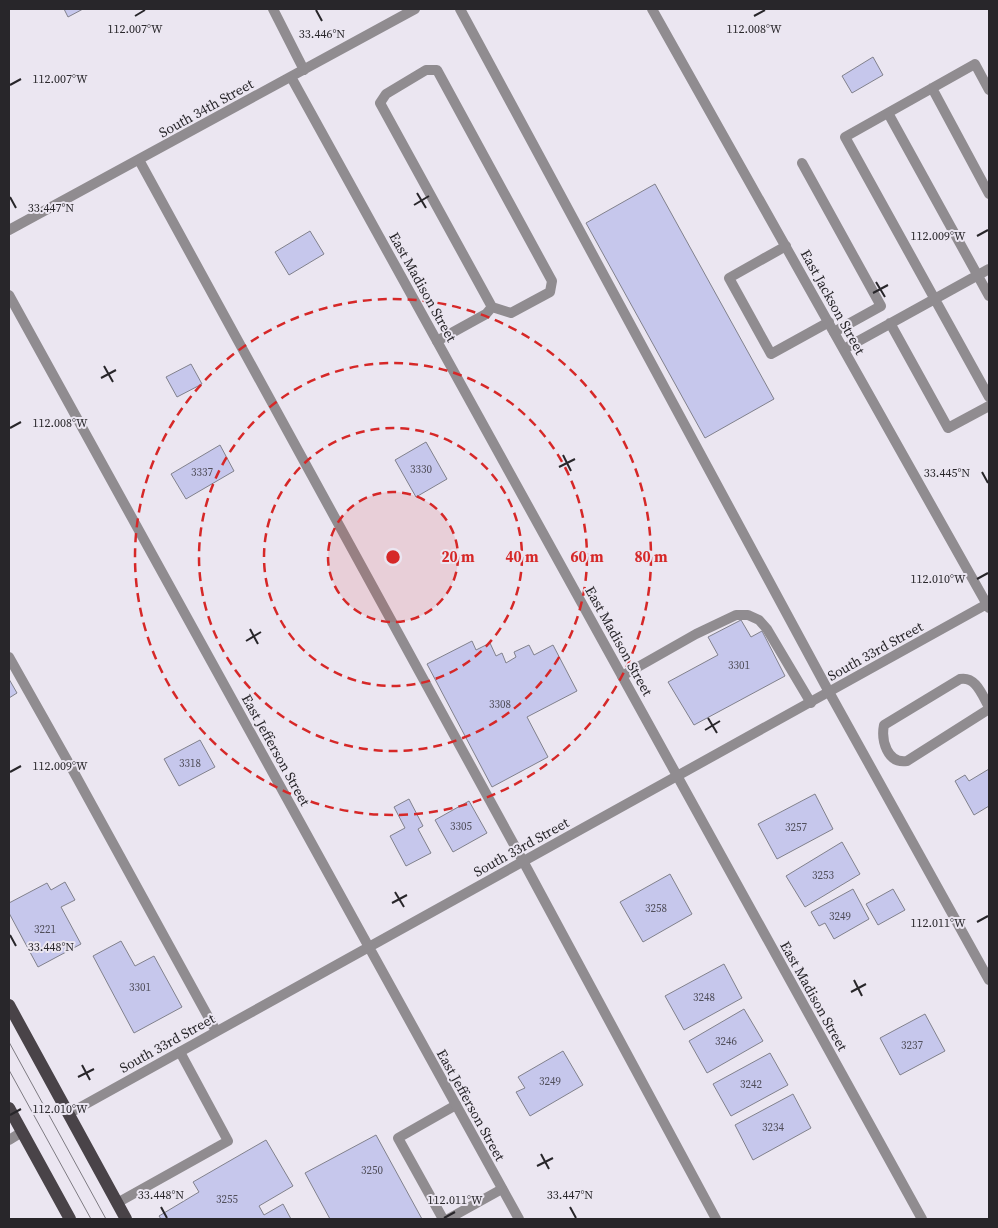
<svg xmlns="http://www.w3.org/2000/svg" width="998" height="1228" viewBox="0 0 998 1228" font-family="'Source Serif 4',serif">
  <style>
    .building { fill: #c6c7ec; stroke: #81818c }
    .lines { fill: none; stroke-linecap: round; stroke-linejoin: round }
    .lane { stroke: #908c90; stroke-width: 10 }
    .street { stroke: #908c90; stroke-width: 10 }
    .primary { stroke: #494348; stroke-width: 12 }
    .tram { stroke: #7e7b82; stroke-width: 1 }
    .ticks { fill: none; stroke: #28262a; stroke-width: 2 }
    .ring { fill: none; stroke: #d62828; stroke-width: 2.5; stroke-dasharray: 9 6 }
    .labels { text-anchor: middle; stroke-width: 4; stroke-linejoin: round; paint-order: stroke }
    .number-label { font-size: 11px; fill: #504e5a }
    .street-label { font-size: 14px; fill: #28262a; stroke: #ebe6f1 }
    .ticks-label { font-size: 12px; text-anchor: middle; fill: #28262a; stroke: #ebe6f1; stroke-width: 4; stroke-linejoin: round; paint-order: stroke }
    .centre { fill: #d62828; stroke: #ebe6f1; stroke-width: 2.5 }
    .ring-label { font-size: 15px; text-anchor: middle; font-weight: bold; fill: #d62828; stroke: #ebe6f1; stroke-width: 4; stroke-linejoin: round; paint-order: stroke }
  </style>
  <rect width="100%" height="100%" fill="#ebe6f1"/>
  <path class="building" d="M64 9H83L68 17Z
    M873 57 883 75 852 93 842 76Z
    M655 184 774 399 705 438 586 223Z
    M310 231 324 254 289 275 275 252Z
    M191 364 202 384 177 397 166 377Z
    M426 442 447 479 416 497 395 460Z
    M220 445 234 471 186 499 171 474Z
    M741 620 751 637 762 631 785 676 694 725 668 682 718 655 708 637Z
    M472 641 476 650 490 643 496 656 502 653 506 663 516 657 514 652 529 645 534 655 553 645 577 691 527 717 548 757 492 787 427 664Z
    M9 679 17 693 9 698Z
    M200 740 215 767 179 786 164 759Z
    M989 769V806L974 815 955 781 965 775 969 781Z
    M815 794 833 829 777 859 758 824Z
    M409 799 423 826 418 829 431 853 406 866 390 836 405 828 394 807Z
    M469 801 487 833 453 852 435 820Z
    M842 842 860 874 805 907 786 876Z
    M670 874 692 914 643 942 620 902Z
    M65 882 75 900 61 907 81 944 38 967 9 913V903L47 883 51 890Z
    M853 889 869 919 834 939 825 923 819 926 811 912Z
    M893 889 905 910 878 925 866 904Z
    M121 941 135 966 154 956 182 1007 134 1033 93 956Z
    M724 964 742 998 684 1030 665 996Z
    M744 1009 763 1041 707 1073 689 1041Z
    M925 1014 945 1051 900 1075 880 1038Z
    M563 1051 583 1085 530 1116 516 1092 525 1088 518 1077Z
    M770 1053 788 1085 731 1116 713 1084Z
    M793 1094 811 1128 753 1160 735 1125Z
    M376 1135 422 1219H330L305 1173Z
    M266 1140 293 1186 259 1206 264 1215 283 1204 291 1219H161L159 1216 199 1192 193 1182Z"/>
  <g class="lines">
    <path class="lane" d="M273 9 304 70
      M460 9 829 692 989 980
      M932 88 989 194
      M989 90 975 64 845 137 989 397
      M888 113 989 296
      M139 160 523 861 716 1219
      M802 163 881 306 834 332
      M786 246 729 278 771 354 829 322
      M890 323 948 428 989 406
      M437 341 486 314 492 307 380 103 386 94 426 70H437L552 281 550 292 511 313 492 307
      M844 349 989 269
      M9 657 71 767 216 1031
      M622 676 696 634 736 615H748L759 620 767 629 811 703
      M989 707C982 695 976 676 960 679L884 725C881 740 887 764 907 761L989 709
      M9 1140 22 1132
      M117 1203 228 1141 180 1052
      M443 1219 398 1138 456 1105
      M448 1219 502 1189"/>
    <path class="street" d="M652 9 989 608
      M291 77 922 1219
      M9 230 415 9
      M9 295 519 1219
      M68 1114 987 604"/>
    <path class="primary" d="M9 1005 126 1219
      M9 1108 70 1219"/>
    <path class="tram" d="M9 1042 106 1219
      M9 1070 91 1219"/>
  </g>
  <path class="ticks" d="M316 10 322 21M135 16 145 10M754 16 765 10M10 85 21 79M417 193 426 208M10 197 16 208M414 205 429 196M977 236 988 230M876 282 885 297M873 293 888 285M104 366 113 382M101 378 116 370M10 428 21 422M563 455 571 471M559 467 575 459M982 472 988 483M977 579 988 573M250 629 258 644M246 641 261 632M708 718 717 733M705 730 720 721M10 772 21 766M395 892 404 907M392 903 407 895M977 922 988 916M10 935 16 946M854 980 862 996M851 992 866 984M82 1065 90 1080M78 1077 94 1069M10 1115 21 1109M541 1154 549 1169M537 1166 553 1158M161 1207 167 1218M570 1207 576 1218M444 1218 455 1212"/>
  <circle cx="393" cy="557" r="65" fill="#d62828" fill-opacity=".12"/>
  <g class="ring">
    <circle cx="393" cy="557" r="65"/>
    <circle cx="393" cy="557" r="129"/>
    <circle cx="393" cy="557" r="194"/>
    <circle cx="393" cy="557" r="258"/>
  </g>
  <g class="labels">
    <g class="number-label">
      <text x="421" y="473">3330</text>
      <text x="202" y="476">3337</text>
      <text x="739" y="669">3301</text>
      <text x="500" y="708">3308</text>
      <text x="190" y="767">3318</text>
      <text x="461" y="830">3305</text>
      <text x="796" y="831">3257</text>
      <text x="823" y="879">3253</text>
      <text x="656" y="912">3258</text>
      <text x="840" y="920">3249</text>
      <text x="45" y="933">3221</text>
      <text x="140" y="991">3301</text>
      <text x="704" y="1001">3248</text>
      <text x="726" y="1045">3246</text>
      <text x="912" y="1049">3237</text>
      <text x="550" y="1085">3249</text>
      <text x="751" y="1088">3242</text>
      <text x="773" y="1131">3234</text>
      <text x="372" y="1174">3250</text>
      <text x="227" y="1203">3255</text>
    </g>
    <g class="street-label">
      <text transform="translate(206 108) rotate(-29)" y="5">South 34th Street</text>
      <text transform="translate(423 287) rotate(61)" y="5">East Madison Street</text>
      <text transform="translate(833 302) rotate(61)" y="5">East Jackson Street</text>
      <text transform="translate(619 641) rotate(61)" y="5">East Madison Street</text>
      <text transform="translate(875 651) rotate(-29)" y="5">South 33rd Street</text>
      <text transform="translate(276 750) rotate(61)" y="5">East Jefferson Street</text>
      <text transform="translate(521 847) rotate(-29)" y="5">South 33rd Street</text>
      <text transform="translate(814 996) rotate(61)" y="5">East Madison Street</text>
      <text transform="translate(167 1043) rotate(-29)" y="5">South 33rd Street</text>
      <text transform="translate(471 1105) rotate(61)" y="5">East Jefferson Street</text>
    </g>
  </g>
  <g class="ticks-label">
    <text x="754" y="33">112.008°W</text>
    <text x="135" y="33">112.007°W</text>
    <text x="322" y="38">33.446°N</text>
    <text x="60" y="83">112.007°W</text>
    <text x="51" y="212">33.447°N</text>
    <text x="938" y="240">112.009°W</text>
    <text x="60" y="427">112.008°W</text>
    <text x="947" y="477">33.445°N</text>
    <text x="938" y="583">112.010°W</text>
    <text x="60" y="770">112.009°W</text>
    <text x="938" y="927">112.011°W</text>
    <text x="51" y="951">33.448°N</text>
    <text x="60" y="1113">112.010°W</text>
    <text x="161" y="1199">33.448°N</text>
    <text x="570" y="1199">33.447°N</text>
    <text x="455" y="1204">112.011°W</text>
  </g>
  <circle cx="393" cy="557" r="8" class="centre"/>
  <g class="ring-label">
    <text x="458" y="562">20 m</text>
    <text x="522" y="562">40 m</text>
    <text x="587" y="562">60 m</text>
    <text x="651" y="562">80 m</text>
  </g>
  <rect width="998" height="1228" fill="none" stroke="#28262a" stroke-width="20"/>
</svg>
